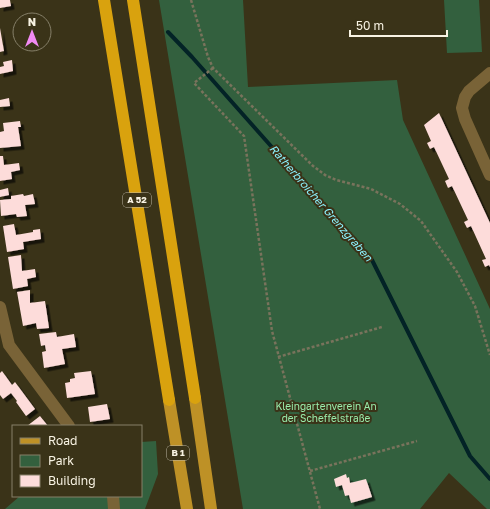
<svg xmlns="http://www.w3.org/2000/svg" width="490" height="509" viewBox="0 0 490 509" font-family="'Golos Text',sans-serif">
  <style>
    .green { fill: #33603e }
    .lines { fill: none; stroke-linecap: round; stroke-linejoin: round }
    .stream { stroke: #032326; stroke-width: 4 }
    .building { fill: #fddcda; filter: url(#shadow) }
    .path { stroke: #79735c; stroke-width: 2.5; stroke-dasharray: 3 2; stroke-linecap: butt }
    .street { stroke: #796337; stroke-width: 12 }
    .primary { stroke: #be9126; stroke-width: 12 }
    .highway { stroke: #d9a20e; stroke-width: 12 }
    .labels { text-anchor: middle; stroke-width: 4; stroke-linejoin: round; paint-order: stroke }
    .shield { fill: #3a3318; stroke: #bfb9a6; stroke-width: 1 }
    .shield-label { font-size: 9px; font-weight: bold; fill: #f8f3e3 }
    .park-label { font-size: 10px; fill: #99ecab; stroke: #3a3318 }
    .water-label { font-size: 11px; font-style: italic; fill: #8cf2fe; stroke: #3a3318 }
  </style>
  <defs>
    <filter id="shadow"><feDropShadow dx="3.5" dy="3.5" stdDeviation="0" flood-color="#0009"/></filter>
  </defs>
  <rect width="100%" height="100%" fill="#3a3318"/>
  <path class="green" d="M159 0H243L248 87 397 80 403 120 490 309V509H487L449 473 420 509H243Z
    M444 0H479L482 52 447 53Z
    M156 441 158 474 145 509H5L20 496H141V442Z"/>
  <g class="lines">
    <path class="stream" d="M168 32 192 57 372 260 470 456 490 479"/>
  </g>
  <path class="building" d="M0 0H10L11 6 0 8Z
    M0 28 4 51 0 52Z
    M12 60 13 71 0 74V67L4 66 3 62Z
    M9 98 10 106 0 107V100Z
    M439 113 490 223V267L489 265 485 267 482 260 486 259 471 226 467 228 464 222 468 220 452 186 448 188 445 181 449 179 434 147 430 149 427 143 431 141 424 125Z
    M20 121 21 127H18L21 146 0 148V132L4 131 3 123Z
    M0 156H3L4 165 19 163 20 170 11 172 12 179 0 181Z
    M8 188 9 195 0 197V190Z
    M23 194 24 196 33 194 35 204 25 205 27 216 17 217 16 214 1 216 0 200 11 199V196Z
    M14 224 16 235 33 232V230L40 229 41 239 23 242 24 249 7 252 3 226Z
    M21 255 22 271 35 269 36 277 27 279 28 286 13 289 8 257Z
    M30 290V303L45 301 49 328 37 329 36 323 23 326 17 292Z
    M56 332 57 337 74 334 76 347 62 349 65 364 44 368 42 352 46 351 45 345 41 346 39 334Z
    M2 371 12 385 15 382 35 409 26 416 16 402 17 401 11 393 3 399 0 395V373Z
    M91 371 95 394 67 398 65 383 70 382V379L75 378 74 373Z
    M107 404 110 419 90 422 88 407Z
    M40 416 48 426H27Z
    M346 474 347 478 349 477 350 483 366 479 372 497 351 503 349 495 345 496 342 485 336 487 334 479Z"/>
  <g class="lines">
    <path class="path" d="M191 0 208 57 213 68 313 166 325 175 336 180 371 189 400 204 421 221 457 272 475 306 490 355
      M213 68 194 83 244 136 272 331 320 509
      M278 357 382 327
      M310 471 417 441"/>
    <path class="street" d="M490 73 469 91 465 97 462 108 465 119 490 175
      M0 307 9 345 69 426
      M113 496 114 509"/>
    <path class="primary" d="M195 398 211 509
      M169 400 187 509"/>
    <path class="highway" d="M104 0 169 400
      M133 0 195 398"/>
  </g>
  <g class="labels">
    <g class="shield">
      <rect x="123" y="193" width="28" height="14" rx="3"/>
      <rect x="167" y="446" width="22" height="14" rx="3"/>
    </g>
    <g class="shield-label">
      <text x="137" y="203">A 52</text>
      <text x="178" y="456">B 1</text>
    </g>
    <g class="park-label">
      <text x="326" y="410">Kleingartenverein An<tspan x="326" dy="12">der Scheffelstraße</tspan></text>
    </g>
    <g class="water-label">
      <text transform="translate(321 203) rotate(49)" y="4">Ratherbroicher Grenzgraben</text>
    </g>
  </g>
  <rect x="12" y="425" width="130" height="72" fill="#3a3318" stroke="#868069"/>
  <rect x="20" y="438" width="20" height="6" fill="#be9126" stroke="#868069"/>
  <text x="48" y="445" font-size="12" fill="#f8f3e3">Road</text>
  <rect x="20" y="455" width="20" height="12" fill="#33603e" stroke="#868069"/>
  <text x="48" y="465" font-size="12" fill="#f8f3e3">Park</text>
  <rect x="20" y="475" width="20" height="12" fill="#fddcda" stroke="#868069"/>
  <text x="48" y="485" font-size="12" fill="#f8f3e3">Building</text>
  <g transform="translate(32 32)"><circle r="19" fill="#3a3318" stroke="#868069"/>
  <path d="M0-3L7 15L0 10L-7 15Z" fill="#f28af3"/>
  <text y="-6" font-size="11" font-weight="bold" text-anchor="middle" fill="#f8f3e3">N</text>
  </g>
  <path d="M350 30v6h97v-6" fill="none" stroke="#f8f3e3" stroke-width="2"/>
  <text x="356" y="30" font-size="12" fill="#f8f3e3" stroke="#3a3318" stroke-width="3" paint-order="stroke">50 m</text>
</svg>
